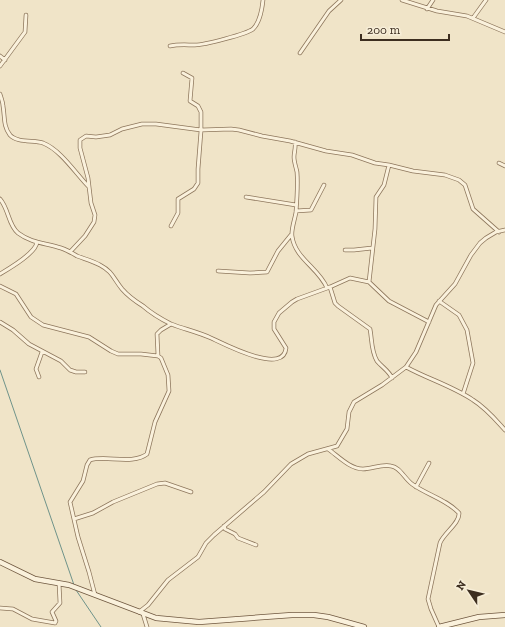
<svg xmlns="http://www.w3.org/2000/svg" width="505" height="627" viewBox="0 0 505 627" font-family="'Zilla Slab',serif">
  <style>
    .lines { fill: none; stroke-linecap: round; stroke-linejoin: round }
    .stream { stroke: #6f938a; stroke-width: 1 }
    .street-casing { stroke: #8d765c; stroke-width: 4.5 }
    .secondary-casing { stroke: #6f573f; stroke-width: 6 }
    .street { stroke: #faf1dc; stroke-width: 3 }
    .secondary { stroke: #faf1dc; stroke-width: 4.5 }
  </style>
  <rect width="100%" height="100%" fill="#f0e4c8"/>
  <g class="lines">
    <path class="stream" d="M0 370 74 585
      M76 590 101 627"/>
    <g class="street-casing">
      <path id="street" d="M402 0 437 11 467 16 505 32
        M427 9 433 0
        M473 18 486 0
        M170 46C179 44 187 45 195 45 204 45 247 34 253 29 260 22 262 10 263 0
        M300 53 329 11 341 0
        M0 56 5 60
        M0 66 25 32 26 15
        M0 94C1 98 3 102 3 106 5 117 3 126 10 135 17 143 34 140 43 143 61 150 76 174 89 187
        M295 142C296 148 294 152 294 157 294 162 296 167 297 172 298 185 297 199 296 212 295 219 291 229 292 236 295 259 319 268 327 288
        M499 163 505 166
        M246 197 296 205
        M0 199C9 209 8 225 18 233 31 243 46 243 61 248 67 250 72 253 77 256 85 259 93 261 100 265 113 272 113 278 122 289 128 296 135 301 143 306 151 313 161 319 171 324 184 329 198 332 211 338 222 343 284 376 286 348L274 329V322L279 313 292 302 297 299 330 287 350 278 369 282 389 301 429 322
        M296 211 311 210 324 185
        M171 226 178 213V199L194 189 198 183V169L201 131V112L198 106 190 101 192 78 183 73
        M345 250H354L372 248
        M70 252 85 236 94 222 95 215 91 203 88 178 80 148V140L86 136 96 137 110 135 122 129 142 124H156L201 130 231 129 239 130 262 136 290 141 326 151 352 155 375 163 389 165 413 171 445 175 459 180 465 185 473 209 499 232
        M218 271 250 273 267 272 278 251 291 235
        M0 274C10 268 36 253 37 242
        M369 282 375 229 376 197 384 185 389 165
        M0 286 16 294 31 317 43 325 89 337 111 351 118 354H141L158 356 161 358 168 375 169 391 155 422 147 454C133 465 105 455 90 460L87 465 83 481 70 502 78 537 89 572 95 595
        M330 287 335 303 338 306 370 329C372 339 371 351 377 361 382 367 389 371 392 378
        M439 301 459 315 467 330 473 363 463 394
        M0 322 13 330 29 344 61 361 70 370 76 372H85
        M158 356 157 334 161 330 171 324
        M406 367C428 379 452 386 473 400 486 408 495 419 505 430
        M39 377 36 369 42 352
        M328 449C338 456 350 469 363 469 372 469 381 464 391 466 400 467 404 478 412 484 427 495 446 499 459 513 460 523 444 533 440 543L428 599 431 609 439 627
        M416 487 429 463
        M74 519 93 513 113 502 157 484 165 483 191 492
        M224 526 225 529 235 534 238 538 256 545
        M0 608 13 609 32 619 55 623 56 621 52 612 60 603 59 583
        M139 612 148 605 168 580 198 557 206 543 214 535 264 492 291 464 308 454 337 446 347 429 349 412 354 402 382 385 406 367 416 352 436 305 455 284 471 255 480 243 486 238 496 232 505 230
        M143 614 147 627"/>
    </g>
    <g class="secondary-casing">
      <path id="secondary" d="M0 562 35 579 69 585 156 618 199 622 292 615H314L328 617 364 627
        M439 627 479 617 505 615"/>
    </g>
    <use href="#street" class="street"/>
    <use href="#secondary" class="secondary"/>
  </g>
  <g transform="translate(469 591) rotate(305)" stroke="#f7eed8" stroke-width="3" paint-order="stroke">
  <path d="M0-3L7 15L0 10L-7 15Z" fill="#3d2e20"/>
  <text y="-6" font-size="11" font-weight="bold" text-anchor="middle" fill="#3d2e20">N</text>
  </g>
  <path d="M361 34v6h88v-6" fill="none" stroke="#3d2e20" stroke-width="2"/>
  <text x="367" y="34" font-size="12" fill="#3d2e20" stroke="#f7eed8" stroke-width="3" paint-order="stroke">200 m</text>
</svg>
